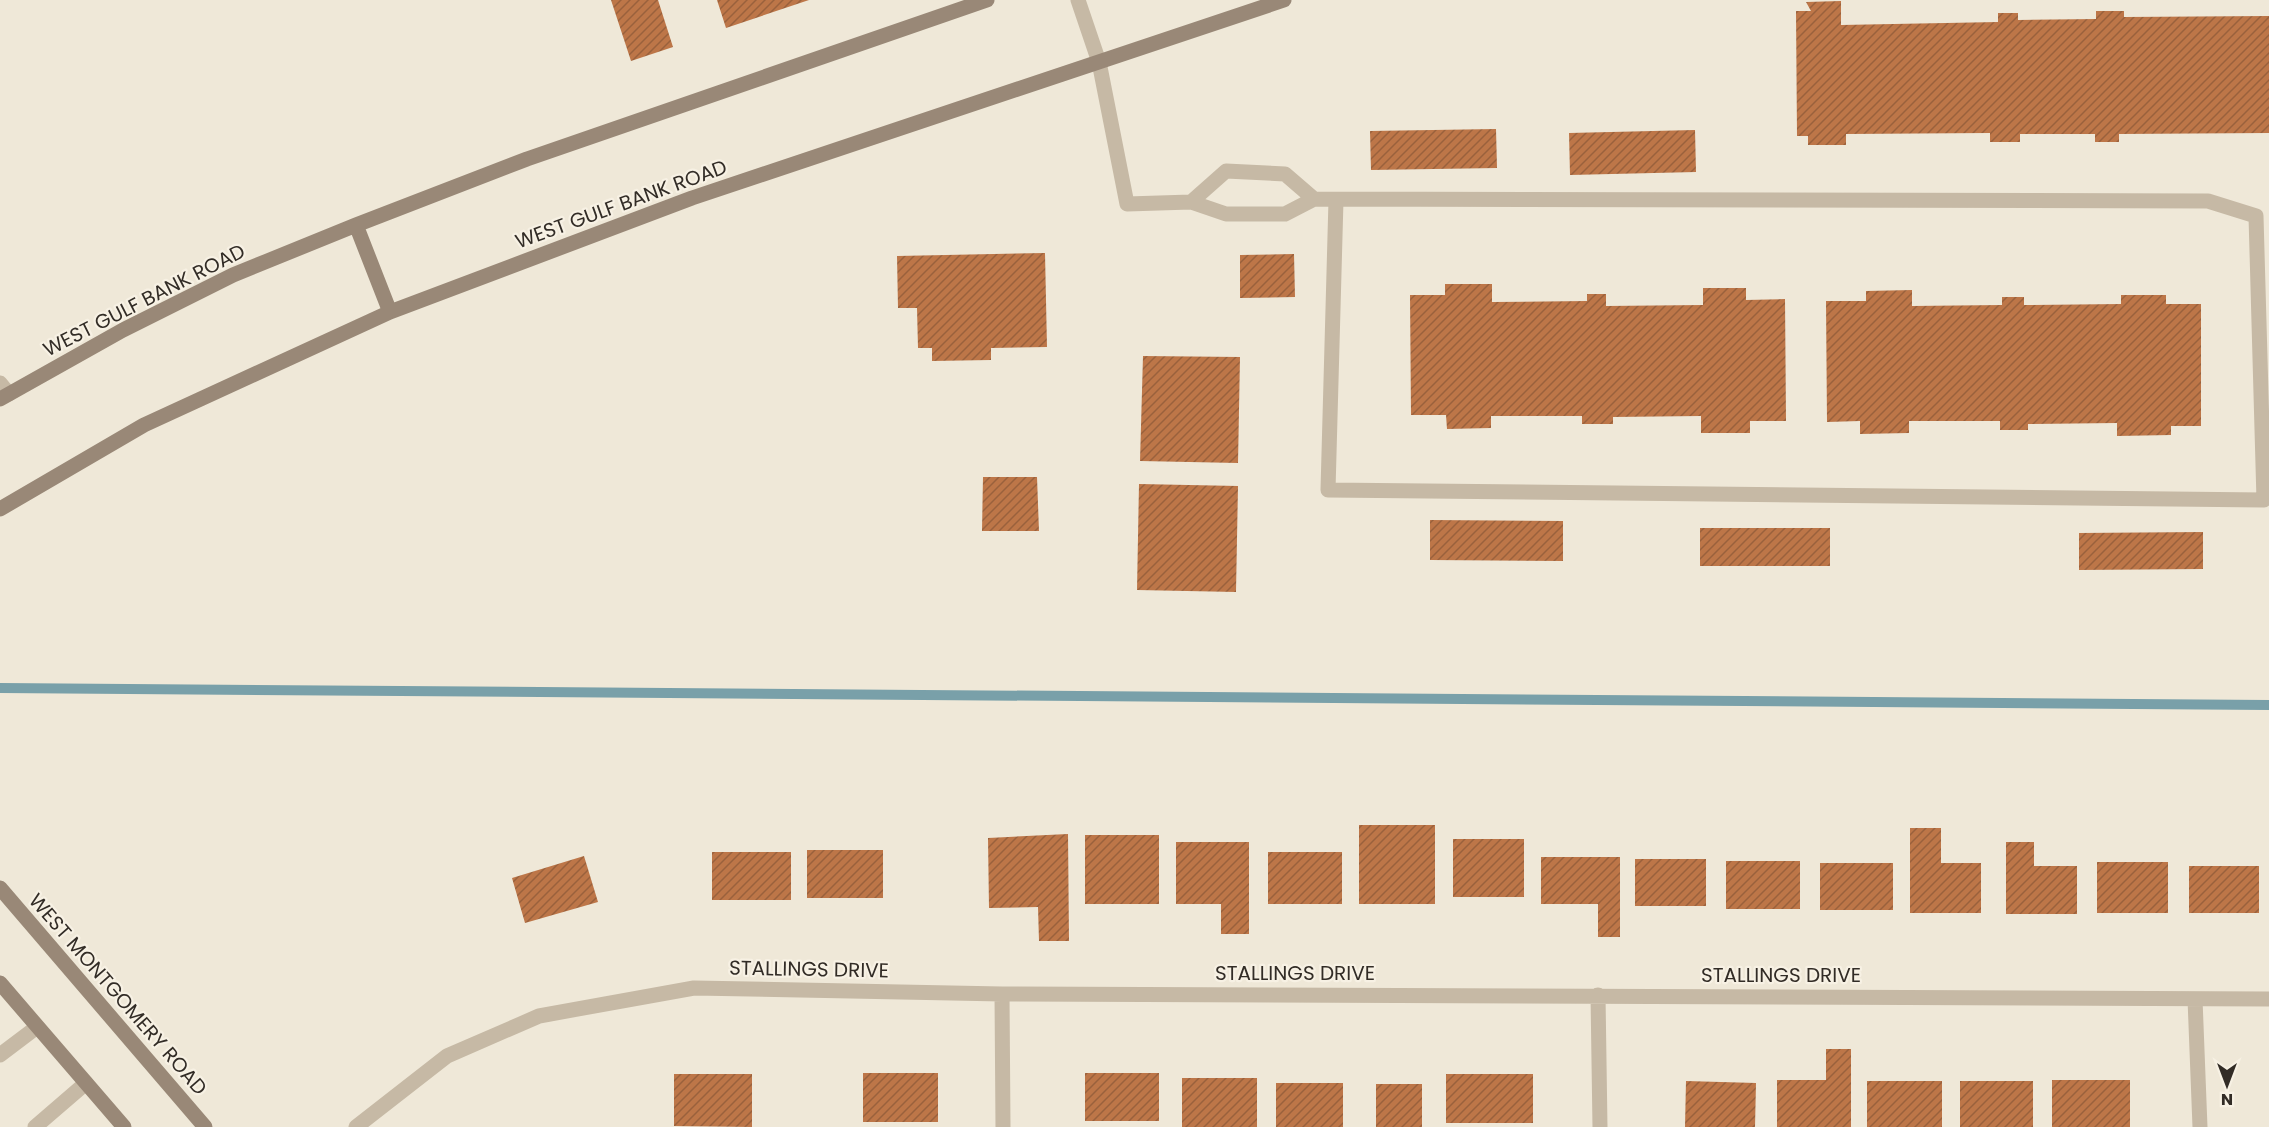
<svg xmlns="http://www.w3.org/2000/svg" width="2269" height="1127" viewBox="0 0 2269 1127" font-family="Poppins,sans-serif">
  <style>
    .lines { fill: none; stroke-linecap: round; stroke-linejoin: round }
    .stream { stroke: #79a0a9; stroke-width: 10 }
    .building { fill: url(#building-hatch) }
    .service { stroke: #c6b9a5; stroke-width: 15 }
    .minor { stroke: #c6b9a5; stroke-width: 15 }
    .secondary { stroke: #987; stroke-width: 15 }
    .labels { text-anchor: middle; stroke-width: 4.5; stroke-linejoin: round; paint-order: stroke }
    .street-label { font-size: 20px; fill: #322c26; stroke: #f7f1e4 }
  </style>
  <defs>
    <pattern id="building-hatch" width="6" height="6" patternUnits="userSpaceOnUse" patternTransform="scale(1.5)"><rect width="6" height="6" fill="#bd7648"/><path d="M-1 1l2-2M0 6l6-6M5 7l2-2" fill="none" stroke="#9a613c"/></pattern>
  </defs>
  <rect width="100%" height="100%" fill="#efe8d8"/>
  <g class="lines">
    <path class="stream" d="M0 688 2269 705"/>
  </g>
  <path class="building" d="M611 0H658L673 47 631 61Z
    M717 0H809L726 28Z
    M1841 1V25L1998 22V13H2018V20L2096 19V11H2124V17L2269 16V133L2119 134V142H2095V134H2020V142H1990V133L1846 134V145H1808V136H1797L1796 11H1811L1806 2Z
    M1496 129 1497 168 1371 170 1370 131Z
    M1695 130 1696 172 1570 175 1569 133Z
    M1045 253 1047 347 991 348V360L932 361V348H918L917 308H898L897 256Z
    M1294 254 1295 297 1240 298V255Z
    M1445 284H1492V302L1587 301V294H1606V306L1703 305V288H1746V300L1785 299 1786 421H1750V433H1701V416L1613 417V424H1582V416H1491V428L1447 429 1446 415H1411L1410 295H1445Z
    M1912 290V306L2002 305V297H2024V305L2121 304V295H2166V304H2201V426H2171V435L2117 436V423L2028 424V430H2000V421H1909V433L1860 434V421L1827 422 1826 301H1866V291Z
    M1143 356 1240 357 1238 463 1140 461Z
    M983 477H1037L1039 531H982Z
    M1139 484 1238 486 1236 592 1137 590Z
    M1430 520 1563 521V561L1430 560Z
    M1700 528H1830V566H1700Z
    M2203 532V569L2079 570V533Z
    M1359 825H1435V904H1359Z
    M1910 828H1941V863H1981V913H1910Z
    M1068 834 1069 941H1039L1038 907 989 908 988 838Z
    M1085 835H1159V904H1085Z
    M1453 839H1524V897H1453Z
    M1176 842H1249V934H1221V904H1176Z
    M2006 842H2034V866H2077V914H2006Z
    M807 850H883V898H807Z
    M712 852H791V900H712Z
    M1268 852H1342V904H1268Z
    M584 856 598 902 525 923 512 878Z
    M1541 857H1620V937H1598V904H1541Z
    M1635 859H1706V906H1635Z
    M1726 861H1800V909H1726Z
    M2097 862H2168V913H2097Z
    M1820 863H1893V910H1820Z
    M2189 866H2259V913H2189Z
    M1826 1049H1851V1127H1777V1080H1826Z
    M863 1073H938V1122H863Z
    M1085 1073H1159V1121H1085Z
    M674 1074H752V1127L674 1126Z
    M1446 1074H1533V1123H1446Z
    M1182 1078H1257V1127H1182Z
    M2052 1080H2130V1127H2052Z
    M1686 1081 1756 1083 1755 1127H1685Z
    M1867 1081H1942V1127H1867Z
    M1960 1081H2033V1127H1960Z
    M1276 1083H1343V1127H1276Z
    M1376 1084H1422V1127H1376Z"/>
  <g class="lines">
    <path class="service" d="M1099 62 1127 204 1191 202 1226 214H1285L1314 199 2208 201 2256 216 2264 500 1328 490 1336 200
      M1191 202 1226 171 1285 174 1314 199
      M0 383 9 394"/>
    <path class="minor" d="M1078 0 1099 62
      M1002 994 1003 1127
      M1598 995 1600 1127
      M2195 999 2200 1127
      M0 1055 37 1027
      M35 1127 86 1083
      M356 1127 447 1056 539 1016 694 988 1002 994 2269 999"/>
    <path class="secondary" d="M356 225 390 312
      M0 399 123 330 233 275 356 225 527 159 987 0
      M0 509 144 425 390 312 692 198 1284 0
      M0 888 205 1127
      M0 983 124 1127"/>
  </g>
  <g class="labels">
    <g class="street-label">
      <text transform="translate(621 204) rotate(-20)" y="7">WEST GULF BANK ROAD</text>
      <text transform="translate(144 300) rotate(-27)" y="7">WEST GULF BANK ROAD</text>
      <text transform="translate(809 969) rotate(1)" y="7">STALLINGS DRIVE</text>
      <text x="1295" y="980">STALLINGS DRIVE</text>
      <text x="1781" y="982">STALLINGS DRIVE</text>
      <text transform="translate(118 994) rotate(49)" y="7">WEST MONTGOMERY ROAD</text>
    </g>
  </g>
  <g transform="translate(2227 1085) rotate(180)" stroke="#f7f1e4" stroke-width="4.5" paint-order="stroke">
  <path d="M0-4.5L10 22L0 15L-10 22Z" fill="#322c26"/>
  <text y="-9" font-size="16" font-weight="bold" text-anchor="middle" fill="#322c26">N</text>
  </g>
</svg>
